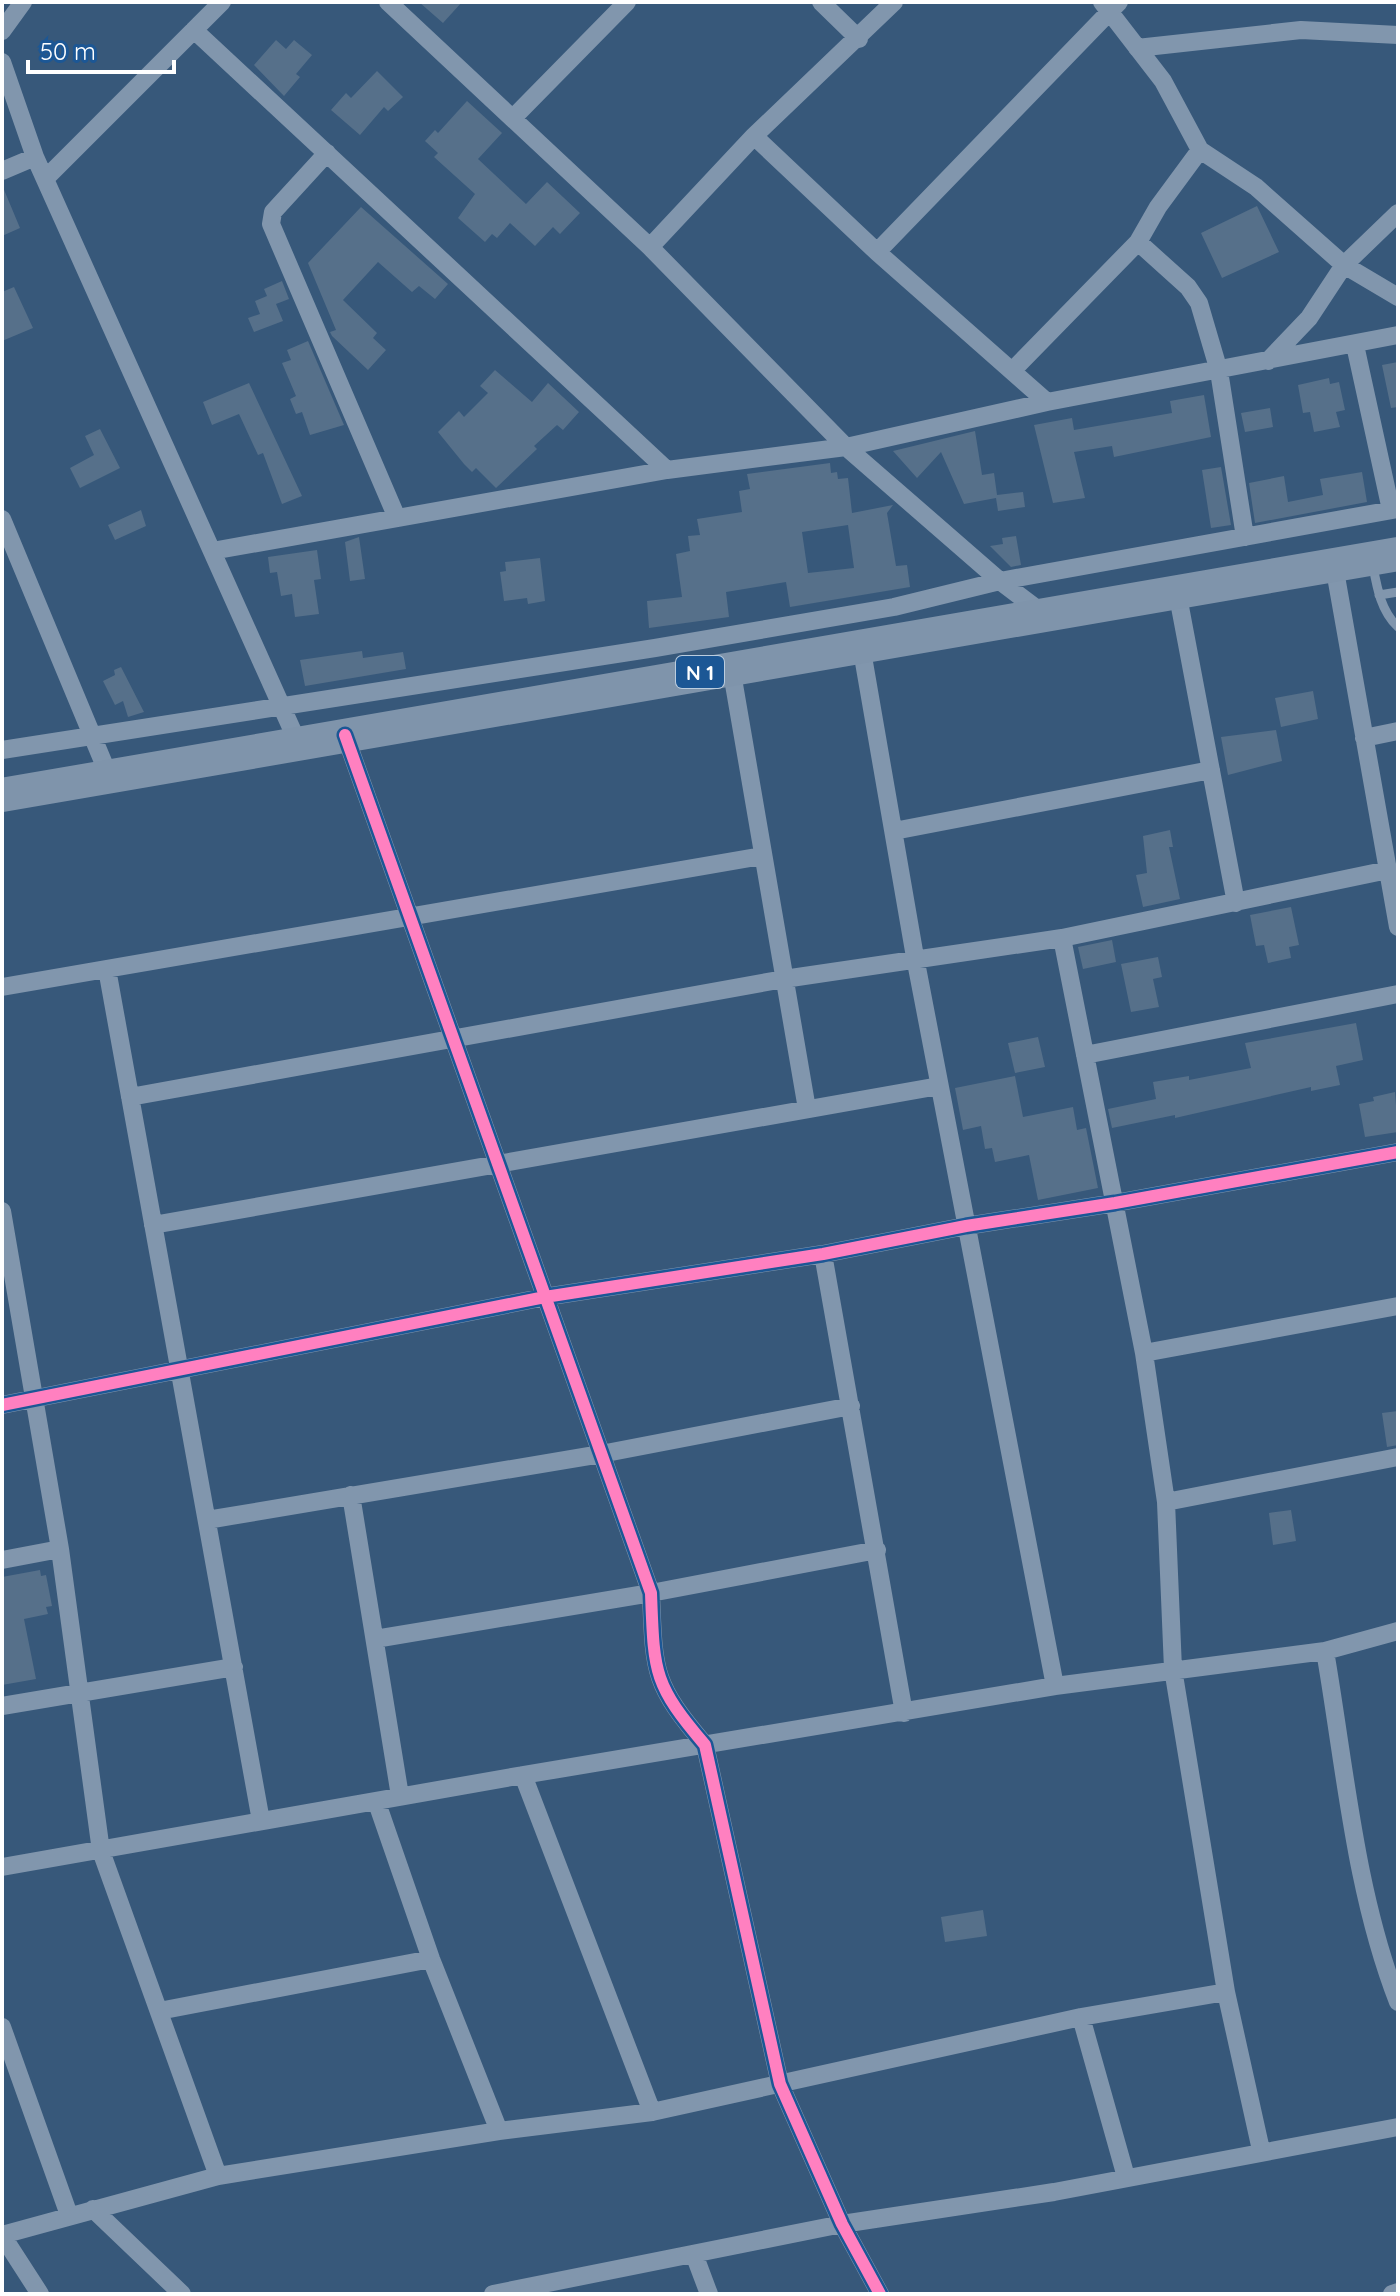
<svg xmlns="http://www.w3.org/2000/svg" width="1400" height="2296" font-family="Quicksand,sans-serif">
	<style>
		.building { fill: #56708a; fill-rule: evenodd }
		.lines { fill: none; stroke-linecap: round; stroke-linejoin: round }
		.lane { stroke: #8196ad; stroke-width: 9 }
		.street { stroke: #8196ad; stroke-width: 18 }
		.highway { stroke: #7f94ab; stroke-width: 34 }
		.cycleway-casing { stroke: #1c5795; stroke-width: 17 }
		.cycleway { stroke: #ff80c0; stroke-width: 12 }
		.labels { text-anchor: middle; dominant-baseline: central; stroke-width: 7; stroke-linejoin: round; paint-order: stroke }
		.shield { fill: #1c5795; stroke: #bbcddf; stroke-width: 2 }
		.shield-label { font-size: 20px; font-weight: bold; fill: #fff }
	</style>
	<rect width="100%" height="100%" fill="#37587a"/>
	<!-- building -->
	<path class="building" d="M419,2H462L443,23Z
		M276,40L286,49L294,40L312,55L296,74L300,77L284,96L254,65Z
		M377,71L403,97L388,111L384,107L360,135L331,110L346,93L351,98Z
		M467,101L502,133L478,159L526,204L547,182L580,213L560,234L553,227L535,246L510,223L497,238L492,234L485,242L458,218L475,194L434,157L438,153L425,141L435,130L438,133Z
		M2,185L20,228L2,236Z
		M1257,206L1279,252L1222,278L1201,233Z
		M361,207L448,284L435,299L419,286L412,292L378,262L343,300L377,333L373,338L386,350L368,370L332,336L330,332L336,330L308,263Z
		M282,281L289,299L276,304L283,321L254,332L248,318L260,314L255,301L267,296L264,289Z
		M14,287L33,328L2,341V292Z
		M308,341L344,425L310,435L302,412L296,414L290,399L296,396L282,363L291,360L287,350Z
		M1398,362V407L1391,408L1382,365Z
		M495,370L532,402L548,383L579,412L563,430L557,425L534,446L537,449L496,488L476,468L472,472L464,464L438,432L459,411L464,417L488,393L480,386Z
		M1329,378L1330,384L1339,382L1345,410L1336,412L1340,427L1314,432L1310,412L1303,413L1298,385Z
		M249,383L302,496L282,504L263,453L258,455L239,414L212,425L203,402Z
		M1204,395L1211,437L1114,457L1112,446L1074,452L1085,498L1053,503L1034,425L1072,418L1074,430L1172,413L1170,401Z
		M1270,408L1273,427L1245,432L1241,413Z
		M100,429L120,468L80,488L70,468L94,455L85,436Z
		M975,431L982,475L994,473L997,495L1023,492L1025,507L998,511L996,498L964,504L941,452L917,478L893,451Z
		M830,463L831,473L837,472L838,479L848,478L852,513L893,505L887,513L896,566L907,565L910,587L790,607L786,582L726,592L729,617L649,628L647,601L682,597L676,554L690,551L688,536L700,535L697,519L742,512L739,491L750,489L747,474ZM848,525L854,568L808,573L802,532Z
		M1221,467L1231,525L1211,528L1202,470Z
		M1362,472L1367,502L1255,523L1249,483L1284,476L1288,502L1323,495L1320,479Z
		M141,510L146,526L115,540L108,525Z
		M1016,536L1021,565L1011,567L990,546L1003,544L1002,538Z
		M359,537L365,579L350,581L345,542Z
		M317,550L321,579L314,580L319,614L295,617L292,594L281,596L277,572L270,573L268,557Z
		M540,558L545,601L528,604L527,598L504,601L500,572L506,571L505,562Z
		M362,651L363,658L403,652L406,669L305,686L300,660Z
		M121,667L144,712L128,717L123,701L115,705L103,681L115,675L114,670Z
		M1313,691L1318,719L1281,727L1275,698Z
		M1276,730L1282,761L1228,775L1221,737Z
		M1170,830L1173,847H1169L1180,899L1143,907L1136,875L1147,873L1143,836Z
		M1291,907L1299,945L1289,947L1291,958L1268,963L1264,945L1256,946L1250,915Z
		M1112,940L1116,962L1083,969L1078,947Z
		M1158,957L1162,977L1153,979L1159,1007L1131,1012L1121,964Z
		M1356,1023L1363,1060L1336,1066L1340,1085L1311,1091V1087L1175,1118V1115L1112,1128L1108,1109L1156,1099L1153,1082L1189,1076V1080L1251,1068L1245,1043Z
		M1038,1037L1045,1067L1015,1073L1008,1043Z
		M1015,1076L1023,1117L1073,1107L1077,1130L1086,1128L1098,1188L1038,1200L1029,1155L995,1162L992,1148L985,1149L981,1126L963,1130L955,1088Z
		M1395,1092L1398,1132L1365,1137L1359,1104L1374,1101L1373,1097Z
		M1398,1411V1445L1387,1447L1382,1413Z
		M1291,1510L1296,1541L1273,1545L1269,1513Z
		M40,1570L41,1576L46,1575L52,1606L46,1607L48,1614L24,1619L36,1679L2,1685V1577Z
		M983,1910L987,1936L945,1942L941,1917Z"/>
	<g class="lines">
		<!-- lane -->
		<path class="lane" d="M1373,566C1377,588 1381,611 1398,627
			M1379,595L1398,592"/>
		<!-- street -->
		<path class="street" d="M388,2L650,247L846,447L1000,581L1045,615
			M821,2L859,39
			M194,30L667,470
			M2,31L23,2
			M1137,48L1301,30L1398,35
			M2,62L35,157L298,743
			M513,118L627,2
			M754,136L877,252L1047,402L1398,335
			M1200,150L1256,187L1344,265L1398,297
			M327,153L273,212L271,224L397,518
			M2,171L35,157
			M45,179L222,2
			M1138,242L1188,287L1199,303L1219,371L1245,537
			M650,247L754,136L894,2
			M877,252L1119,2
			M1355,345L1391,510
			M1268,361L1309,318L1344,265L1398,213
			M1012,371L1138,242L1158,207L1200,150L1163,81L1102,2
			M2,519L109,776
			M212,551L667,470L846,447L1047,402
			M1334,565L1398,927
			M1177,591L1236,903
			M861,645L915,957L1055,1686
			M731,667L807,1109
			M345,735L651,1593C654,1673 653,1684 705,1745L780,2084L842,2224L880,2294
			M1364,738L1398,731
			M2,750L655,648L894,607L1000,581L1398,509
			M894,831L1211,770
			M1062,938L1144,1353L1166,1502L1173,1669L1226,1992L1261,2150
			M107,969L261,1821
			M2,987L762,856
			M1085,1055L1398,994
			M130,1097L784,979L1062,938L1388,870
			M2,1211L60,1549L101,1851L218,2176
			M153,1225L939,1086
			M823,1254L904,1713
			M1144,1353L1398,1306
			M2,1405L545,1297L823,1254L966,1226L1115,1203L1398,1152
			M351,1495L400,1796
			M1166,1502L1398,1457
			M207,1520L601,1454L851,1406
			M2,1560L60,1549
			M375,1639L651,1593L877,1550
			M1325,1651C1345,1767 1355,1892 1398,2002
			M2,1706L234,1667
			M523,1775L652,2112
			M377,1803L431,1959L499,2131
			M2,1867L523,1775L1055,1686L1325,1651L1398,1631
			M159,2011L431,1959
			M1081,2017L1126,2177
			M2,2027L69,2215
			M93,2209L182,2294
			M2,2235L218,2176L499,2131L652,2112L1081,2017L1226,1992
			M2,2235L40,2294
			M694,2254L709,2294
			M493,2294L842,2224L1054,2192L1398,2127
			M1392,2294L1398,2292"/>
		<!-- highway -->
		<path class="highway" d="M2,795L1398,554"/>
		<defs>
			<path id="cycleway" d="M345,735L651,1593C654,1673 653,1684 705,1745L780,2084L842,2224L880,2294
				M2,1405L545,1297L823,1254L966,1226L1115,1203L1398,1152"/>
		</defs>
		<!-- cycleway casing -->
		<use href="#cycleway" class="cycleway-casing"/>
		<!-- cycleway -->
		<use href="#cycleway" class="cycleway"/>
	</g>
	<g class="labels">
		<!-- shield labels -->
		<rect class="shield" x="676" y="656" width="48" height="32" rx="6"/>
		<g class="shield-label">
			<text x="700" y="672">N 1</text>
		</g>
	</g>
	<!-- border -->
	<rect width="1400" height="2296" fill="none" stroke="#ffffff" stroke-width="8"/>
	<!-- scale -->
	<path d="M28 60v12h146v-12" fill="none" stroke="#ffffff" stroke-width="4"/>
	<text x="40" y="60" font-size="24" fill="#ffffff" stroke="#1c5795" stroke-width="6" paint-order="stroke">50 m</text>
</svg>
